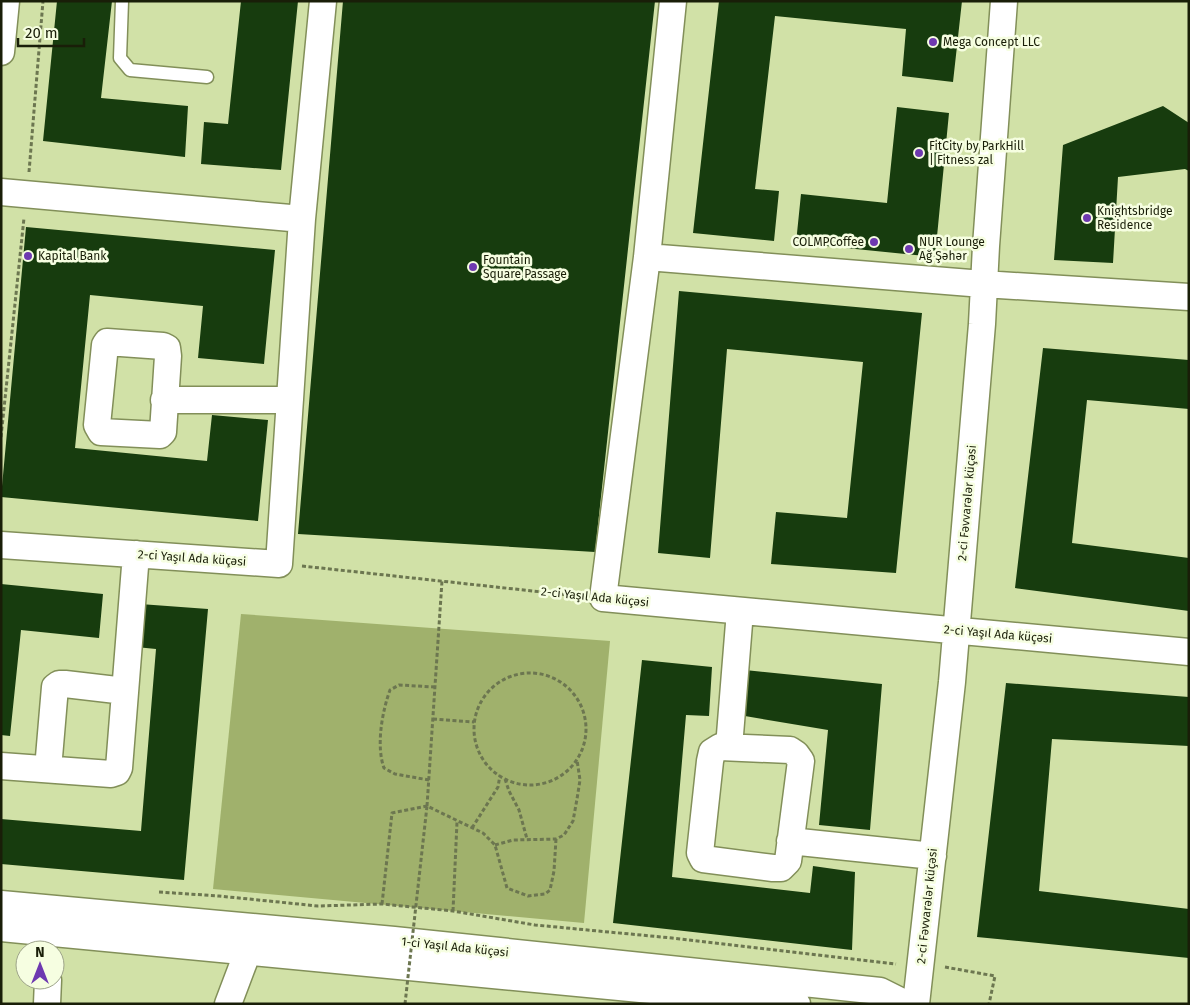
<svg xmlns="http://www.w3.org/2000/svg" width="1190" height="1005" font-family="'Fira Sans',sans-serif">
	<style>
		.green { fill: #a0b16c }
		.building { fill: #173c0e }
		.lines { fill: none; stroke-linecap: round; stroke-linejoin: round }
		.lane-casing { stroke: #828f59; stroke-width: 15 }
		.street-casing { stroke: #828f59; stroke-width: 29 }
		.path { stroke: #6c7650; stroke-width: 3; stroke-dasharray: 4 2.5; stroke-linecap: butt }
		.lane { stroke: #fff; stroke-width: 12 }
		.street { stroke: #fff; stroke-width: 26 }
		.path-bridge { stroke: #6c7650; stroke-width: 3; stroke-dasharray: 4 2.5; stroke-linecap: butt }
		.poi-dot { fill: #6e39b0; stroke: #f6fee1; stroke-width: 2 }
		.labels { text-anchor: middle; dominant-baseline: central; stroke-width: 5; stroke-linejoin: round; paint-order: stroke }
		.poi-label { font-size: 12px; fill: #191e08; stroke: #f6fee1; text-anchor: start }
		.street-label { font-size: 12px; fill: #191e08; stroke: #f6fee1 }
	</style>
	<rect width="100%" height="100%" fill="#d1e1a7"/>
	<!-- green -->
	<path class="green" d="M241,614L610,641L584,923L213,889Z"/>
	<!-- building -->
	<path class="building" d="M57,1H112L101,98L188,106L185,157L43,141Z
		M241,1H298L281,170L201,164L204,122L228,124Z
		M343,1H655L595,552L298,534Z
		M719,1H962L953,82L902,76L906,29L775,16L755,189L779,191L774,241L693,233Z
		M1163,106L1189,123V171L1185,169L1118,177L1113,263L1054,260L1063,145Z
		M897,107L949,113L935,257L796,243L801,194L887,203Z
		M26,227L275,250L264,364L198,358L203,306L90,295L75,448L207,461L212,415L268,420L258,521L1,497Z
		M679,291L922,313L896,573L771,564L776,512L847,518L863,362L727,349L710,558L658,553Z
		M1043,348L1189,360V409L1087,400L1072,543L1189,558V611L1015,588Z
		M1,584L103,594L99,638L21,630L10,736L1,735Z
		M140,604L208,609L184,880L1,864V819L141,831L156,649L136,647Z
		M642,660L712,667L709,716L686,715L672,877L810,893L813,866L855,872L852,950L613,923Z
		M745,670L882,684L870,830L819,825L828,730L739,715Z
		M1006,683L1189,697V746L1052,739L1039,891L1189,909V958L977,937Z"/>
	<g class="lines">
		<defs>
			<path id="lane" d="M122,1L120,58L130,70L207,77"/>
			<path id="street" d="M673,1L647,257L603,598L1189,652
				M1,52L6,1
				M1,192L302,219
				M647,257L983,284L1189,297
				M107,342L163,346L167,348L168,356L163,432L160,435L101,432L97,425L105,345Z
				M164,400H290
				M1,545L279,564L302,219L323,1
				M720,747L790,750L796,754L801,761L788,861L781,868H773L703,859L700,853L710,761L712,752Z
				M729,747L740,611
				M1,766L111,774L117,772L119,768L136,554
				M48,769L55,687L59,684H65L125,691
				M790,841L933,856
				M1,904L394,940L880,991L906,1004
				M1,928L797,1004
				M47,1004L48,980
				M228,1004L248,951
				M916,1004L952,682L982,324L986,246L1004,1"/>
		</defs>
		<!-- lane casing -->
		<use href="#lane" class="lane-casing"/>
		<!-- street casing -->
		<use href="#street" class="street-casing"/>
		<!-- path -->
		<path class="path" d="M29,172L43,1
			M1,437L24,218
			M302,566L579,596
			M474 729a56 56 0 1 1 112 0a56 56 0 1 1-112 0Z
			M433,719L474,722
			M505,779L509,791L519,810L527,839
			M429,780L395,774L384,768C376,746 382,712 390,690L399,685L435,687
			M427,806L442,581
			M472,828L498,787L500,775
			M495,845L513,840L556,839L564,835L573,821L577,799L580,780L577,760
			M159,892L219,896L318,906L382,904L453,911L535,925L672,938L896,964
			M382,904L392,813L427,806L483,833L495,845L507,888L528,896L545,894L550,890L554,871L556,839
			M453,911L457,822
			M945,967L995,976L989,1004"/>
		<!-- lane -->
		<use href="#lane" class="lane"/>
		<!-- street -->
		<use href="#street" class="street"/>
		<!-- path-bridge -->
		<path class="path-bridge" d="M405,1004L427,806"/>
	</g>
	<!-- markers -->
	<g class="poi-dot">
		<circle cx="933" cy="42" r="5"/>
		<circle cx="919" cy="153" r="5"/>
		<circle cx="1087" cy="218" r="5"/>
		<circle cx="874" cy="242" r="5"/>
		<circle cx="909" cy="249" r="5"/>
		<circle cx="28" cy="256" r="5"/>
		<circle cx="473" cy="267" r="5"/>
	</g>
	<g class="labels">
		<!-- poi labels -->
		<g class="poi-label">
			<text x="943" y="42">Mega Concept LLC</text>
			<text x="929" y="146">FitCity by ParkHill<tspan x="929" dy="14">| Fitness zal</tspan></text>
			<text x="1097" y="211">Knightsbridge<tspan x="1097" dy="14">Residence</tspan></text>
			<text x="864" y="242" text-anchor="end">COLMPCoffee</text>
			<text x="919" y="242">NUR Lounge<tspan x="919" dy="14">Ağ Şəhər</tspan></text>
			<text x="38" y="256">Kapital Bank</text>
			<text x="483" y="260">Fountain<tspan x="483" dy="14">Square Passage</tspan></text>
		</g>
		<!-- street labels -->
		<g class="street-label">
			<text transform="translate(967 503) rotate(-85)">2-ci Fəvvarələr küçəsi</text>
			<text transform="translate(192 558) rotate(4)">2-ci Yaşıl Ada küçəsi</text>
			<text transform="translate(595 597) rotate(6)">2-ci Yaşıl Ada küçəsi</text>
			<text transform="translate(998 634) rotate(5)">2-ci Yaşıl Ada küçəsi</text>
			<text transform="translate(927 906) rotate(-84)">2-ci Fəvvarələr küçəsi</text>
			<text transform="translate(455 947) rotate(6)">1-ci Yaşıl Ada küçəsi</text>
		</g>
	</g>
	<!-- border -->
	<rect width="1190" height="1005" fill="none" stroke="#191e08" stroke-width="5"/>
	<!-- north arrow -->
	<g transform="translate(40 965)"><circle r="24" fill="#f6fee1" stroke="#9ea48a"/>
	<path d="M0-4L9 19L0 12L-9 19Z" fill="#6e39b0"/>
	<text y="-8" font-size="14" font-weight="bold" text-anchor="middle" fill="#191e08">N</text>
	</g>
	<!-- scale -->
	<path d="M18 38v8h66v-8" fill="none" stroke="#191e08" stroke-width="2.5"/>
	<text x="25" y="38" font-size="15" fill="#191e08" stroke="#f6fee1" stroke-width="4" paint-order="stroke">20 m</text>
</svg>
